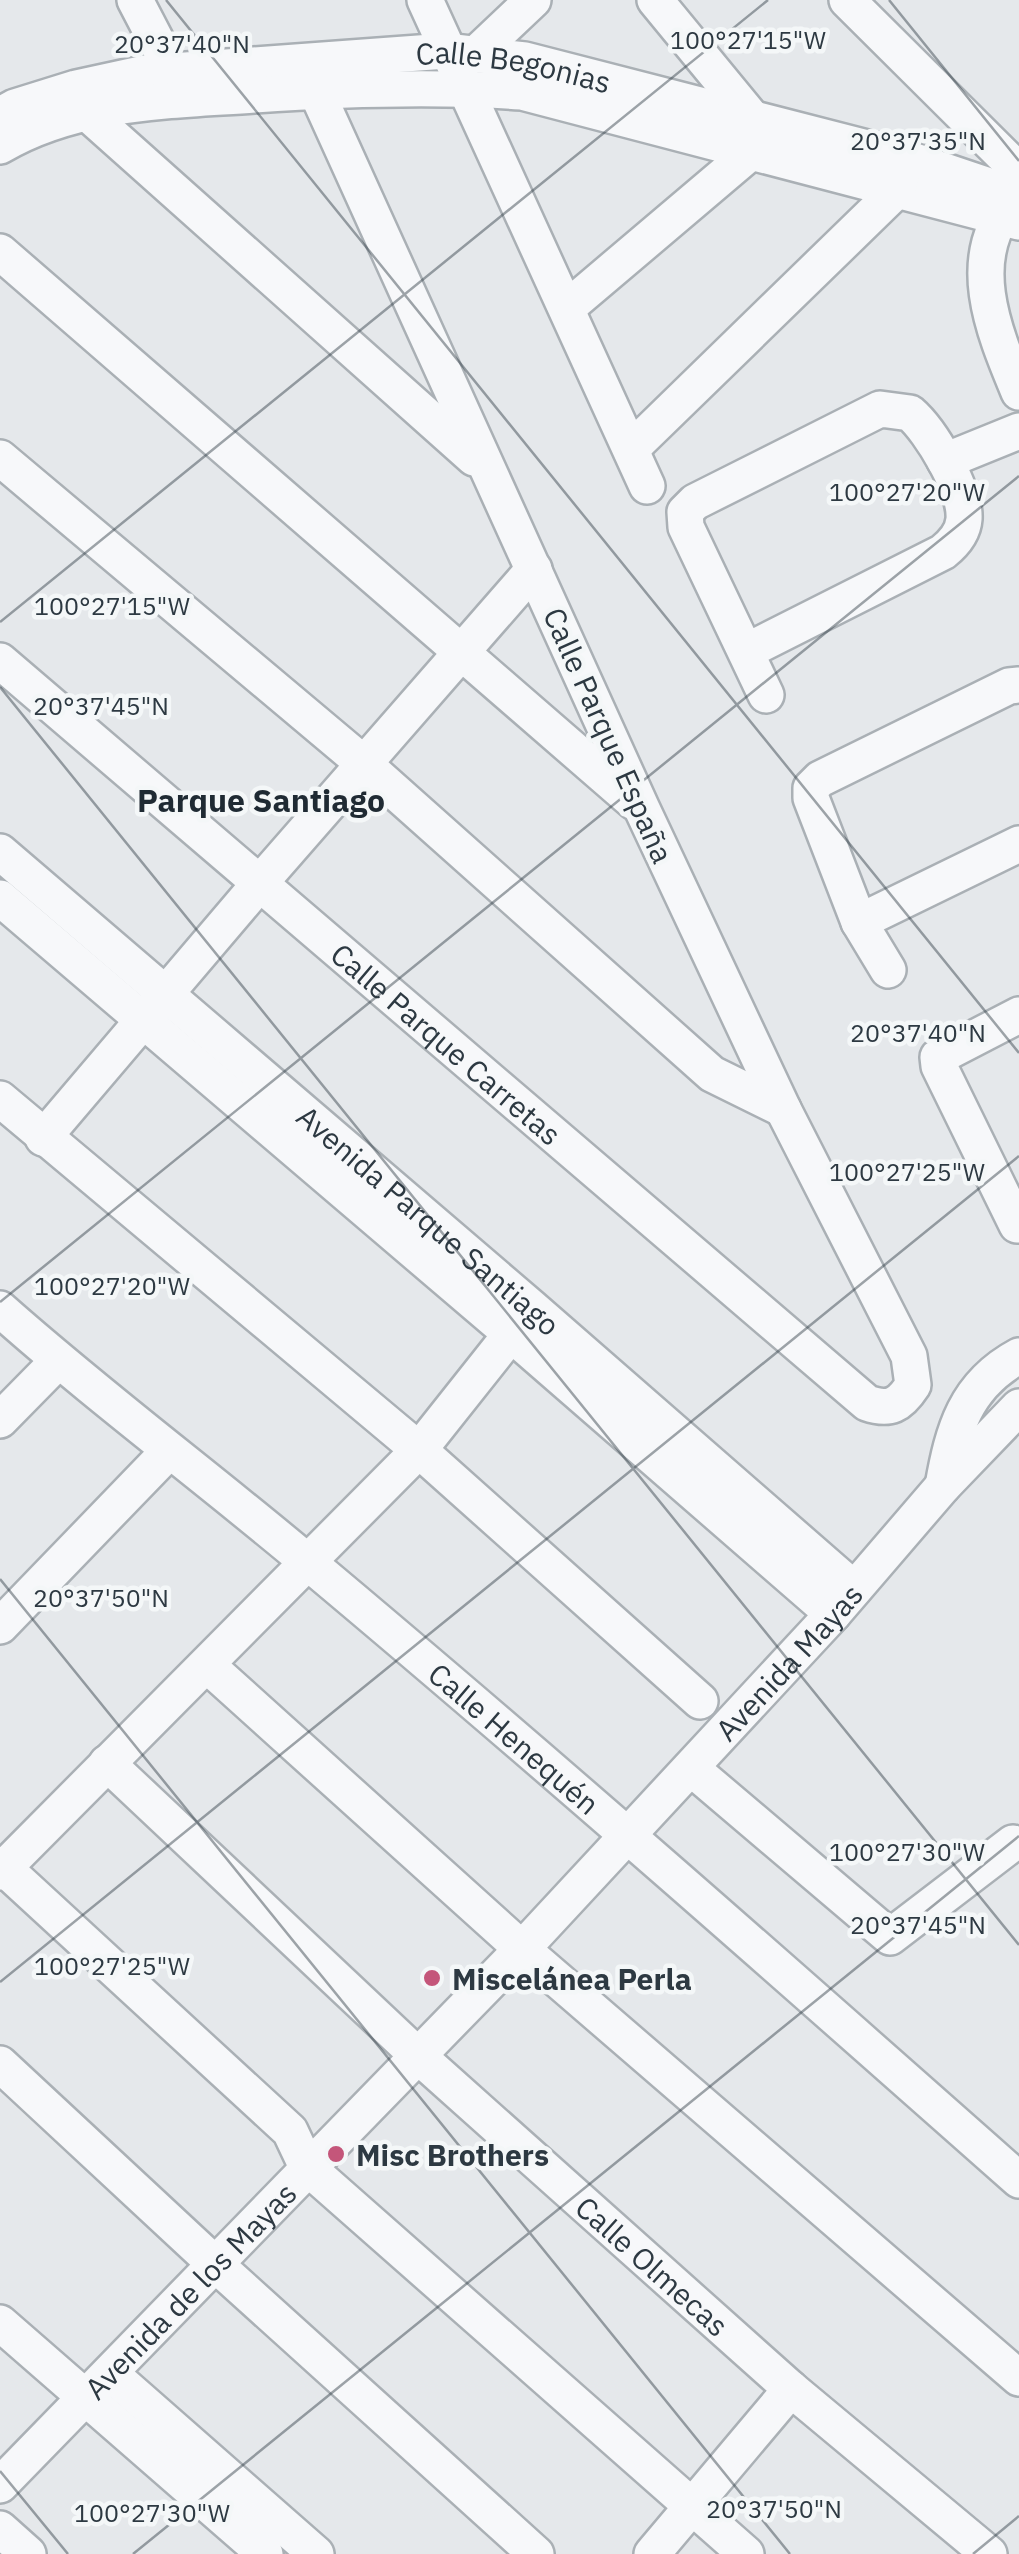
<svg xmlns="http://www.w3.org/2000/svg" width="1019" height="2554" font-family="'IBM Plex Sans',sans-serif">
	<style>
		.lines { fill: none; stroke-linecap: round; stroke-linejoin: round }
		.minor-casing { stroke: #aab0b5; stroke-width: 40 }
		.minor { stroke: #f7f8fa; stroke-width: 35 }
		.ticks { fill: none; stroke: #2d3942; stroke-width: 2.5; stroke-opacity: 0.45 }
		.poi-dot { fill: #c4567a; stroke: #f4f7f8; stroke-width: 4 }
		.labels { text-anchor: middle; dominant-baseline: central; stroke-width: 9; stroke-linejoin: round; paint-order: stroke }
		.street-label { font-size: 30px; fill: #2d3942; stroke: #f4f7f8 }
		.poi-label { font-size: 30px; font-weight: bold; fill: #2d3942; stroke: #f4f7f8; text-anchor: start }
		.neighbourhood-label { font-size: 32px; font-weight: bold; fill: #1f2a33; stroke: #f4f7f8 }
		.ticks-label { font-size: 25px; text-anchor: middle; fill: #2d3942; stroke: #f4f7f8; stroke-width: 9; stroke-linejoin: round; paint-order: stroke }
	</style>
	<rect width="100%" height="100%" fill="#e5e8eb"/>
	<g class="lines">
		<defs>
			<g id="minor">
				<path d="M135,0L172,71"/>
				<path d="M425,0L647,486"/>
				<path d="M847,0L1019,171"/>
				<path d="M476,54L533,0"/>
				<path d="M86,112L474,458"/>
				<path id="s1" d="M0,115L15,107L76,88L145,73L446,51L525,60L906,158L1019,196"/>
				<path d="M0,146C76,101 169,101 254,95C343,89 433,86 522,92L1019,222"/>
				<path d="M1013,201C962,257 994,332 1019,392"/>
				<path d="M0,252L634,802"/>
				<path d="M567,308L751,152L752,118L655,0"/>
				<path d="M631,449L898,189L902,173"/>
				<path d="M0,458L363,763L712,1074L783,1109"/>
				<path d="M945,461L1019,431"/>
				<path d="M747,651L943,552C953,544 963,533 964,519C966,490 931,431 910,413L880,409L695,502L685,512L686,527L766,695"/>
				<path id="s2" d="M0,661L867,1403C890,1411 900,1405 913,1385L909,1356L783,1109L642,809L303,62"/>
				<path id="s3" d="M0,852L532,1308L854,1589"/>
				<path d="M0,898L511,1334L833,1614"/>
				<path d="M859,922L1019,844"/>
				<path d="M888,970L859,922L811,798V788L820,779L1009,686L1019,685"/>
				<path d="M0,1099L419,1450L700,1701"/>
				<path d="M43,1138L259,884L534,569"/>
				<path d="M1017,1225L939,1066L938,1057L1019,1015"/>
				<path id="s4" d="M0,1309C100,1398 208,1478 310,1564C550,1765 784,1972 1019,2180"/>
				<path d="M0,1420L58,1361"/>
				<path d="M943,1486C953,1430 965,1385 1019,1356"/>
				<path d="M0,1626L169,1451"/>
				<path d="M207,1665L522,1949L1019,2378"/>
				<path id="s5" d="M107,1763L416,2054L791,2389L989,2554"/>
				<path d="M691,1768L890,1937L1013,1843"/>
				<path d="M4,1868L290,2131L307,2167L746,2554"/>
				<path d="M0,1872L419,1450L511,1334"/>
				<path d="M0,2064L214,2263L536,2554"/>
				<path d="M0,2323L265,2554"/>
				<path d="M111,2374L316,2554"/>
				<path id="s6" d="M0,2485L522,1949L833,1614L943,1486L1019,1407"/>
				<path d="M0,2529L28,2554"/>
				<path d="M652,2554L791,2389"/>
			</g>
		</defs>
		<!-- minor casing -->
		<use href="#minor" class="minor-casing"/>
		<!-- minor -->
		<use href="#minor" class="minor"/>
	</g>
	<!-- ticks -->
	<path class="ticks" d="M166,0L1019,1053M889,0L1019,161M0,622L768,0M0,687L1019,1945M0,1302L1019,476M0,1579L790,2554M0,1982L1019,1156M0,2471L68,2554M133,2554L1019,1836M973,2554L1019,2516"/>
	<!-- markers -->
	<g class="poi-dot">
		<circle cx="432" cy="1978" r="10"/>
		<circle cx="336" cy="2154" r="10"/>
	</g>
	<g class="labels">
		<!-- street labels -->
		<g class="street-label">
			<text stroke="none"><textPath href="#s1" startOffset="522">Calle Begonias</textPath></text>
			<text transform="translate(609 735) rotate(66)">Calle Parque España</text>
			<text stroke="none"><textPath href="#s2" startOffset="588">Calle Parque Carretas</textPath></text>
			<text stroke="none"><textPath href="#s3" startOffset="565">Avenida Parque Santiago</textPath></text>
			<text stroke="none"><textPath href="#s6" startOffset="1140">Avenida Mayas</textPath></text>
			<text stroke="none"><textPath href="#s4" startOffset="670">Calle Henequén</textPath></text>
			<text stroke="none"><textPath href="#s5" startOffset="742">Calle Olmecas</textPath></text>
			<text stroke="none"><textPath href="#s6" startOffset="272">Avenida de los Mayas</textPath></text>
		</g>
		<!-- poi labels -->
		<g class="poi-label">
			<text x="452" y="1978">Miscelánea Perla</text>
			<text x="356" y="2154">Misc Brothers</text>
		</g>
		<!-- neighbourhood labels -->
		<g class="neighbourhood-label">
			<text x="261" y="800">Parque Santiago</text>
		</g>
	</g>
	<g class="ticks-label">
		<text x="748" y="49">100°27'15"W</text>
		<text x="182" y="53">20°37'40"N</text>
		<text x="918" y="150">20°37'35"N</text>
		<text x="907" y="501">100°27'20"W</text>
		<text x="112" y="615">100°27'15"W</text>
		<text x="101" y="715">20°37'45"N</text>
		<text x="918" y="1042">20°37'40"N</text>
		<text x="907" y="1181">100°27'25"W</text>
		<text x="112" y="1295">100°27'20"W</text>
		<text x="101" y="1607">20°37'50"N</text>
		<text x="907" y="1861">100°27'30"W</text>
		<text x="918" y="1934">20°37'45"N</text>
		<text x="112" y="1975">100°27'25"W</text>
		<text x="774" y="2518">20°37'50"N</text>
		<text x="152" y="2522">100°27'30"W</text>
	</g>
</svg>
